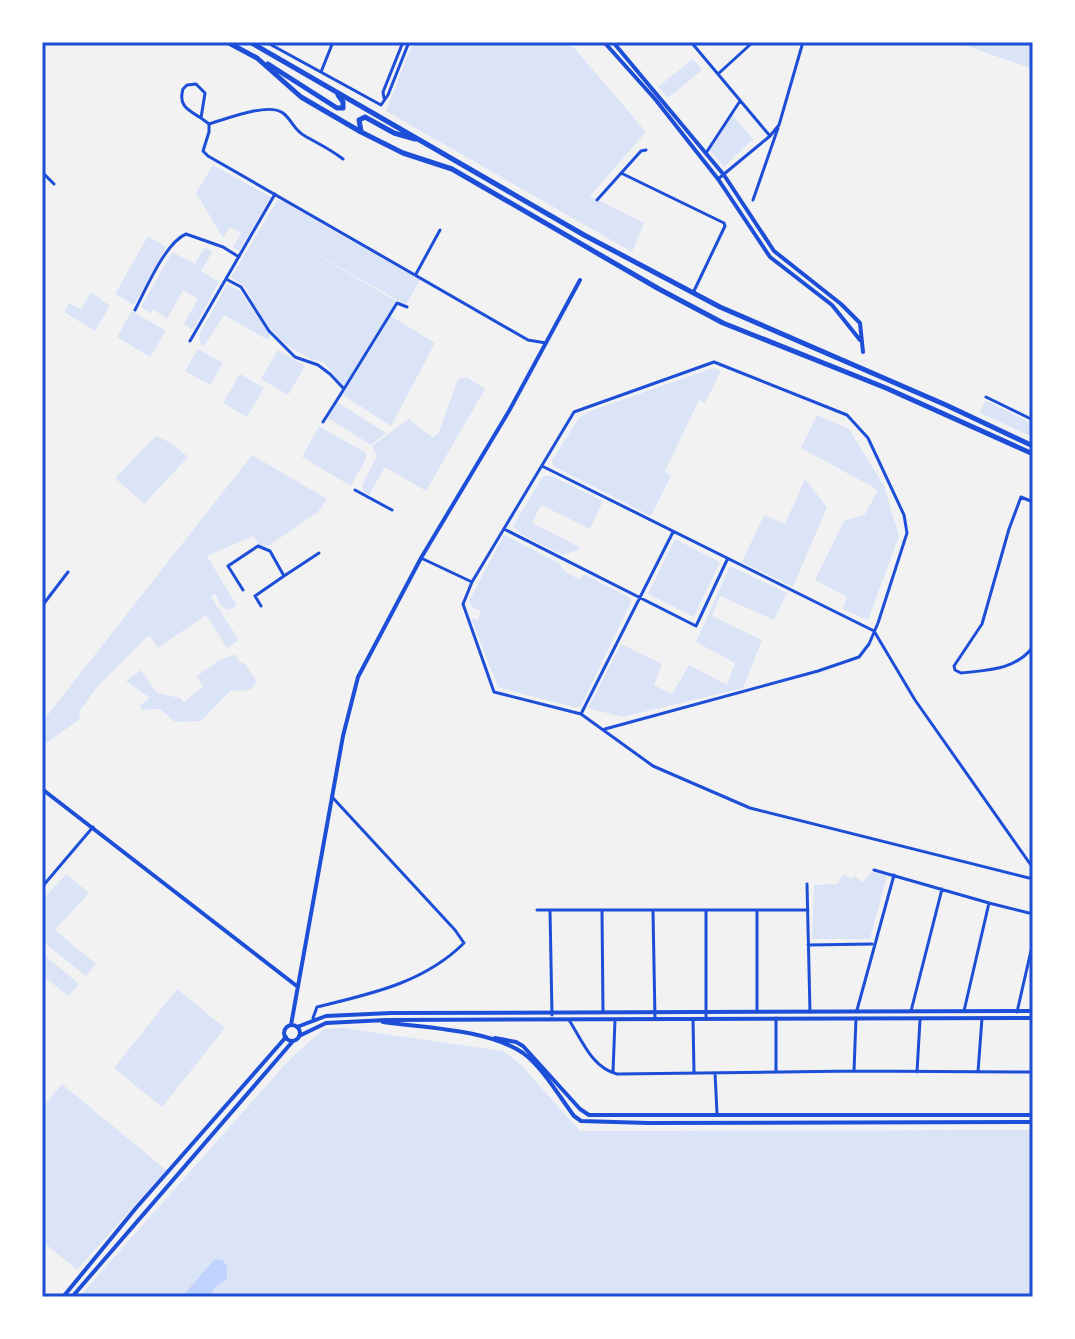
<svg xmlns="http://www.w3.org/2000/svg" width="1075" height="1339" font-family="Montserrat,sans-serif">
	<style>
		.green { fill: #dbe4f7 }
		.water { fill: #bfd3fe }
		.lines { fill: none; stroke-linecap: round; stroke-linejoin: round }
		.minor { stroke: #1d4ed8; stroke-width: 3 }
		.tertiary { stroke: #1d4ed8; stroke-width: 4 }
		.primary { stroke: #1d4ed8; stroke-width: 5 }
		.neatline { fill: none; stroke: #1d4ed8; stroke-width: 3 }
	</style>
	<rect width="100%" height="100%" fill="#f2f2f2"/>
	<!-- green -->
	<path class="green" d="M413,42H569L646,132L590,196L644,223L632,252L386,111Z
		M955,42H1033V69Z
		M693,59L702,70L668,98L658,87Z
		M732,115L753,139L724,167L709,149Z
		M213,165L271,197L239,251L233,247L241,233L230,227L223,238L196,193Z
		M278,199L420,280L406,305L287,237L396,301L343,388L325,363L311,359L290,347L276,336L258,313L246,288L231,277Z
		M148,236L166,247L134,305L115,294Z
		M204,248L213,251L201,271L219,282L193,330L184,324L198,299L183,290L167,319L153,309L151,313L141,307L172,252L195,264Z
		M227,284L240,291L270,335L268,340L224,315L204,346L201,345L199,335Z
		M91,292L110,306L95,331L64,312L69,303L81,309Z
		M132,311L166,331L150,357L117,337Z
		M391,316L435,343L391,426L343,395Z
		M198,349L223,363L210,385L185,371Z
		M278,350L305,366L288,395L261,379Z
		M713,368L721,371L705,403L699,400L665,471L671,476L651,516L553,466L552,460L579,418L590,411Z
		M240,374L264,388L247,417L223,403Z
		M467,377L485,389L426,491L385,467L369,495L363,491L362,485L377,456L372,446L409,419L432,437L438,434L458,379Z
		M985,400L1033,424V437L980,413Z
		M337,402L386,433L371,445L328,418Z
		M817,415L849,429L884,486L899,536L868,620L843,609L847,597L815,580L844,521L865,514L878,490L801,448Z
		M319,426L366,453V459L351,486L302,457Z
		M156,436L171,443L188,457L144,504L115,478Z
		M252,455L327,499L318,512L268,546L259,545L253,536L207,556L237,606L229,610L221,606L215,594L211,597L239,640L227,648L206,615L158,648L149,635L97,687L79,712L80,719L42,746V722Z
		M543,476H552L603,501L590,529L541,505L532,523L580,547L578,550L563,555L522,535L513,526Z
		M805,479L827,507L793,587L742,562L764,515L785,524Z
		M504,535L559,563L564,571L580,580L584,574L630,598L631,602L581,706L576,708L498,687L471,618L478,620L481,611L473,608L469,601Z
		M675,539L720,562L694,617L648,594Z
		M730,566L787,593L774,620L720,596L712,616L762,640L743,688L622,717L588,708L621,644L662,664L654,685L672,694L689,665L727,685L735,663L696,642Z
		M236,654L239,662L245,664L257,682L250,690L230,691L201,721L175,722L160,709L142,710L140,705L150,698L126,681L141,670L157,693L180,698L184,702L203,687L197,676L218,661Z
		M872,872L887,876L870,939H812L814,885L837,884L844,874L851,879L855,876L862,882Z
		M66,874L89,893L55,930L96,964L86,976L42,941V900Z
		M42,953L79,984L68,996L42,975Z
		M177,989L225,1028L162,1107L114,1068Z
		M343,1028L503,1051L520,1064L580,1131L1033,1130V1297H79L290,1059L324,1029Z
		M62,1084L166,1170L77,1270L42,1241V1108Z"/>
	<!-- water -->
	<path class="water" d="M214,1260H222L227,1266V1279L216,1286L209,1297H182Z"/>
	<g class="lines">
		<!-- minor -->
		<path class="minor" d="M266,42L381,105L388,95L409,42
			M691,42L770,136
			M321,72L333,42
			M718,74L753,42
			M384,98L383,92L403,42
			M201,118C188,110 178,106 183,89L187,85L196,84L205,93L201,118L209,124V132L203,151L208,156L528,340L546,343
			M209,124C226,119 268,102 283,113C292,120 294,130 305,136C319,144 330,149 343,159
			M706,153L740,101
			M42,172L54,184
			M621,173L724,223L725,226L693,293
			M718,179L770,136L779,125L803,42
			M597,200L641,151L646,150
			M753,200L778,128
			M416,274L440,230
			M226,279L241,287L269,331L295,357L318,365L330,374L344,389L323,422
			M135,310C146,289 165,243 186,234L223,247L239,257
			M190,341L275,194
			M344,389L397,303L407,307
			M986,397L1033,420
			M542,466L874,631L915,700L1033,868
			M355,490L392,510
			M1033,502L1021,497L1009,529L982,624L954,666L955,670L961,673C989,670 1015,670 1033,647
			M504,529L696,626L727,560
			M421,558L472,582
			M284,576L319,553
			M243,590L228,566L258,546L270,551L284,576L255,596L261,606
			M42,606L68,572
			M581,714L673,532
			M605,729L818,671L859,657L869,644L878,623L907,533L904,515L868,438L847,415L714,362L574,412L472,582L463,604L494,692L581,714L653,766L750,808L1033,879
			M874,870L989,903L964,1011
			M807,884L810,1012
			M42,887L93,827
			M989,903L1033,914
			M537,910H808
			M550,910L552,1015
			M706,910V1019
			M602,911L603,1011
			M653,911L655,1019
			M808,945L872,944
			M857,1010L894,875
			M757,1011V910
			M911,1011L942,889
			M1017,1012L1033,942
			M313,1018L317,1007C370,994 424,983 464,943L455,930L333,798
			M776,1018V1071
			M856,1018L854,1071L1033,1072
			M693,1019L694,1073
			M569,1020C582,1040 592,1068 617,1074L854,1071
			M613,1072L615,1020
			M917,1072L920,1020
			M978,1072L982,1018
			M715,1073L717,1113"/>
		<!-- tertiary -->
		<path class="tertiary" d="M604,42L655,99L718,179L770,257L832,305L860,340
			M613,42L724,175L774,251L841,304L860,323L863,352
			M42,789L298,987
			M383,1022C425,1028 488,1029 523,1053C543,1068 559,1096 574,1116L581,1121L648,1123L1033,1122
			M291,1025L343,736L358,677L421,558L509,411L580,280
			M284 1033a8 8 0 1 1 16 0a8 8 0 1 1-16 0Z
			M297,1027L326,1016L391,1013L1033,1011
			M299,1036L326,1023L386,1020L1033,1018
			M495,1038L516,1042L523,1046L580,1109L589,1115H1033
			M63,1297L136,1208L286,1037
			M72,1297L293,1041"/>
		<!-- primary -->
		<path class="primary" d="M227,42L257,58L301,97L361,132L403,153L452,169L659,289L723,323L886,388L1033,454
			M250,42L584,235L720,307L946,405L1033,446
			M268,64L337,108H343V102L338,95
			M361,131L359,120L365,117L394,133L415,139"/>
	</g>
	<!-- border -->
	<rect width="1075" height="1339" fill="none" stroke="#ffffff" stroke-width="88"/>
	<rect x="44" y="44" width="987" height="1251" class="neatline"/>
</svg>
